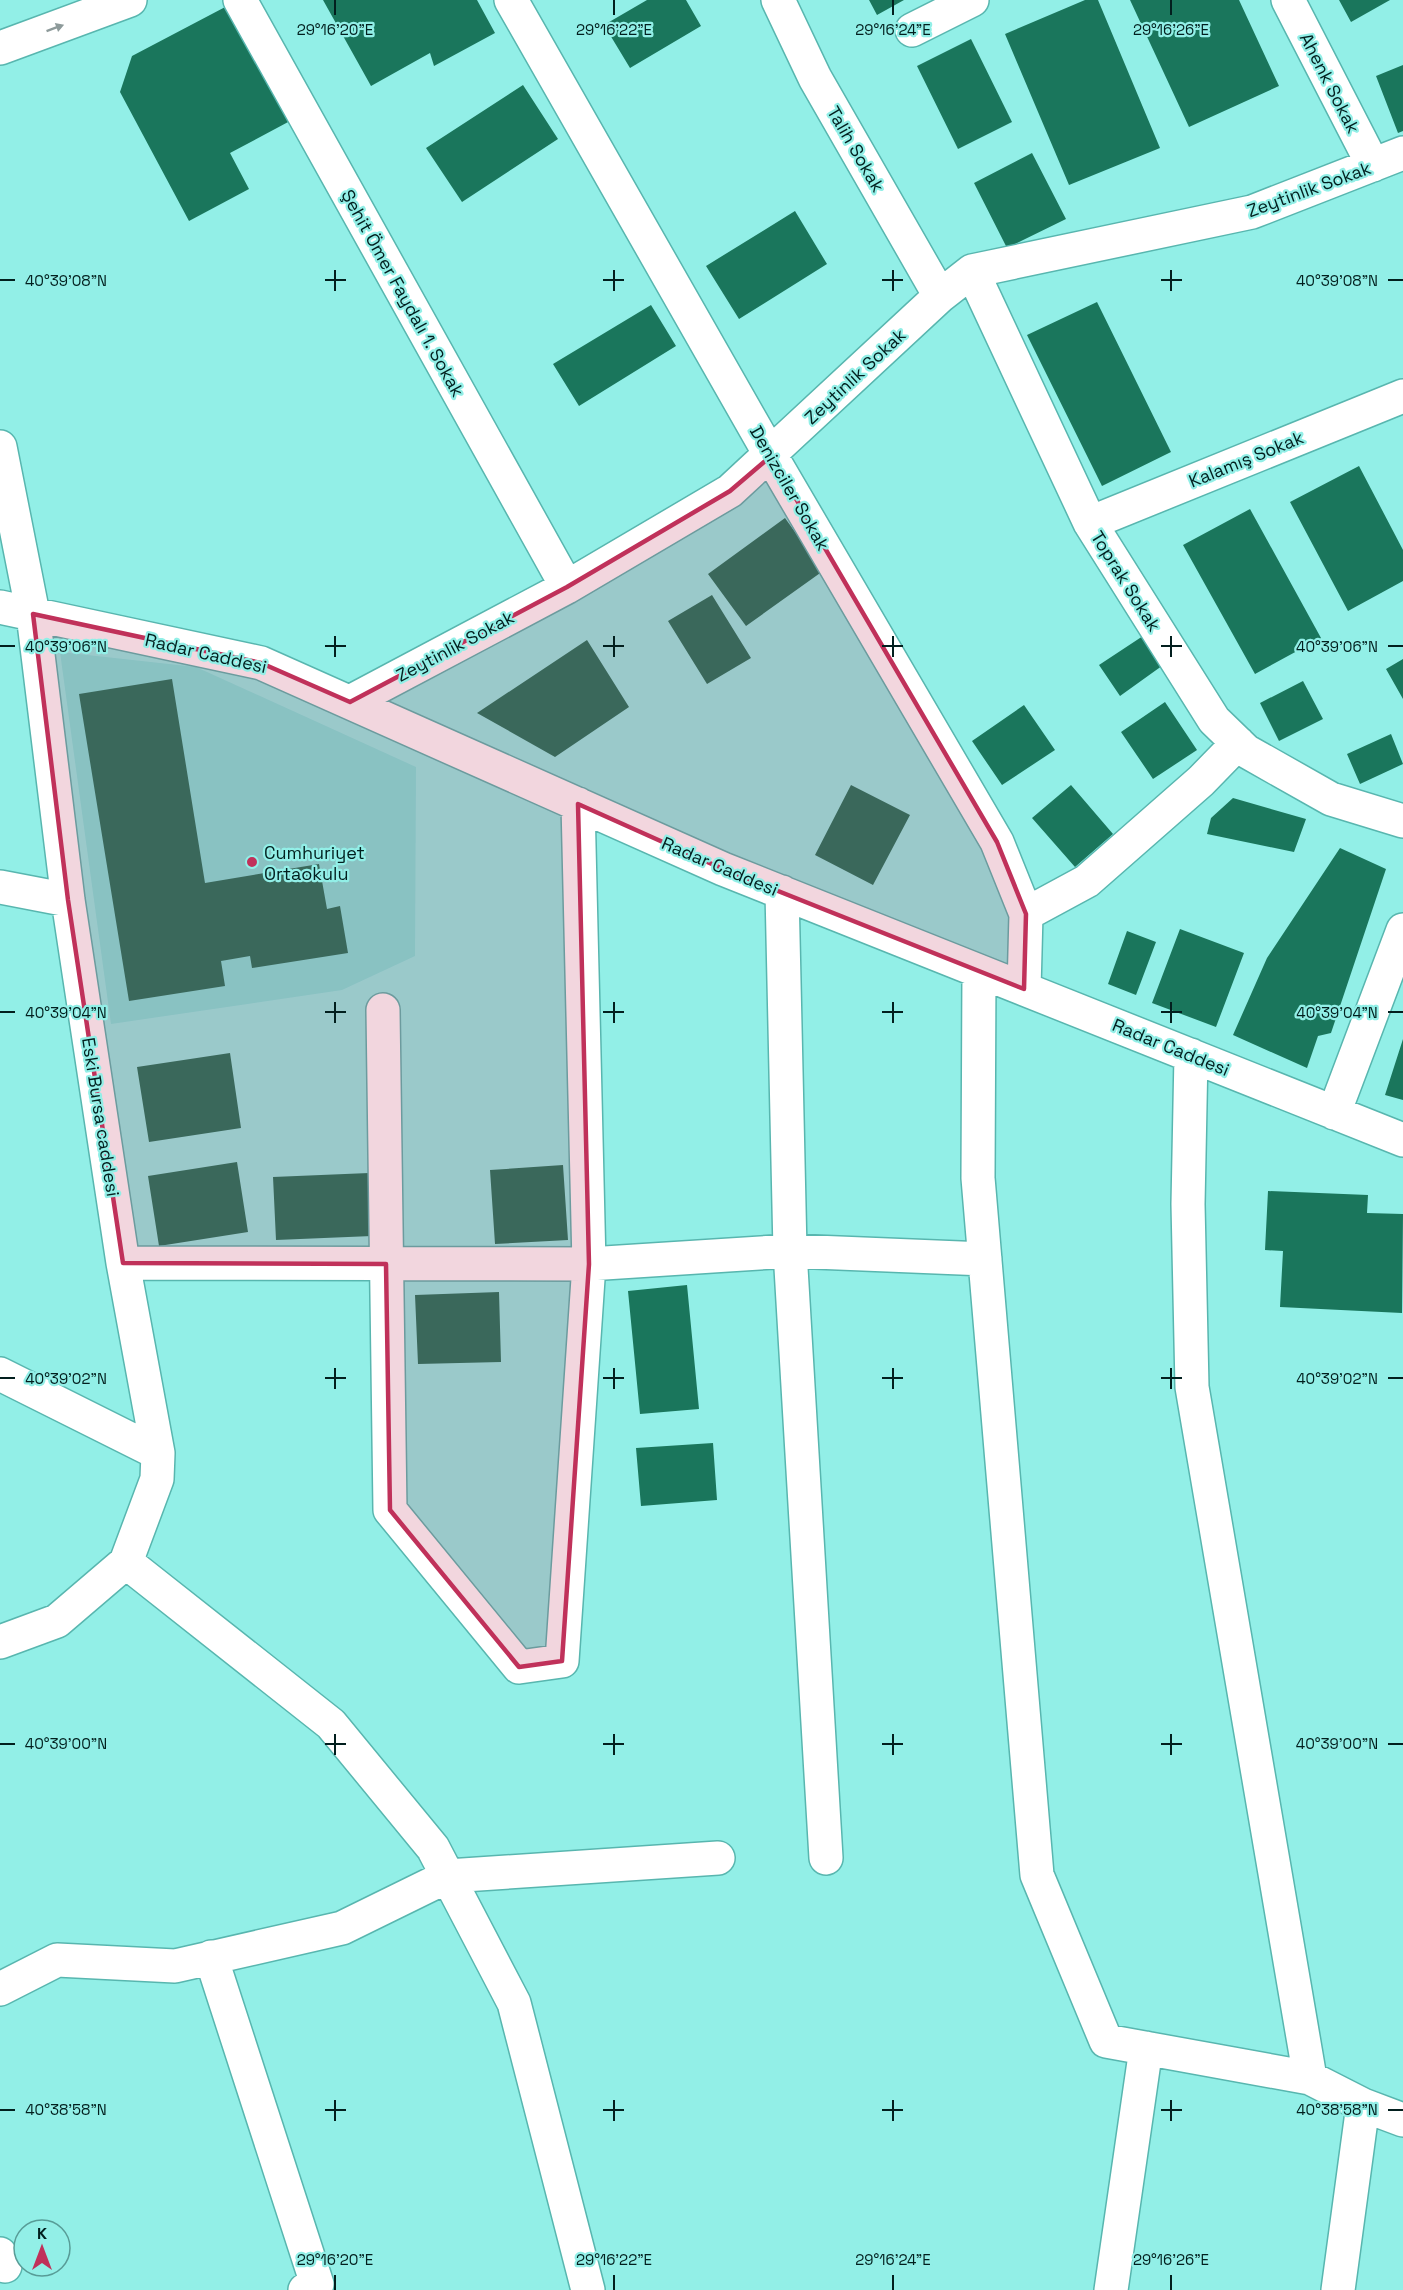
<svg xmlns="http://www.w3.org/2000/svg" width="1403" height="2290" font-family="'Space Grotesk',sans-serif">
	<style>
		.built { fill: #7ce6dd }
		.building { fill: #1a765c }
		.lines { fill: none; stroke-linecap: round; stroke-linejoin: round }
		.minor-casing { stroke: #58b6af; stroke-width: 36 }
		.major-casing { stroke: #58b6af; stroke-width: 36 }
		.minor { stroke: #fff; stroke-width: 33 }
		.major { stroke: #fff; stroke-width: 33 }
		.oneway { fill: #8d9a9a }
		.marked { fill: #c0315a; fill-opacity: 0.2; stroke: #c0315a; stroke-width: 4.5; stroke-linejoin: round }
		.ticks { fill: none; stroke: #021f1e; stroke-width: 2 }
		.poi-dot { fill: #c0315a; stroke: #92efe7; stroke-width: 2 }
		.labels { text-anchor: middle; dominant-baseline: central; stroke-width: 4.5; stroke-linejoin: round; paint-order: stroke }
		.street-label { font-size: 18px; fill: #021f1e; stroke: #92efe7 }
		.poi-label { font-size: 18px; fill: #021f1e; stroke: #92efe7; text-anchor: start }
		.ticks-label { font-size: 15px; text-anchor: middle; fill: #021f1e; stroke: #92efe7; stroke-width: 4.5; stroke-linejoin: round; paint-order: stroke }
	</style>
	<rect width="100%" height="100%" fill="#92efe7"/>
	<!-- built -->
	<path class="built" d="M60,652L196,667L416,767L415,956L342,990L111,1024Z"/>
	<!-- building -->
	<path class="building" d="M323,0H477L495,33L434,66L430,53L371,86Z
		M647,0H686L701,26L630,68L604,25Z
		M869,0H904L877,15Z
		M1085,0H1098L1160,148L1069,185L1005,34Z
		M1130,0H1239L1279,86L1189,127Z
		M1339,0H1390L1351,22Z
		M229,5L290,121L230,153L249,189L189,221L120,92L132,56Z
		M971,39L1012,122L958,149L917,66Z
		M1403,65V131L1398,133L1376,76Z
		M523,85L558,139L462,202L426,148Z
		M1032,153L1066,219L1007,248L974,183Z
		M795,211L827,264L739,319L706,266Z
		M1097,302L1171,452L1102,486L1027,335Z
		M651,305L676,346L579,406L553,364Z
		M1359,466L1403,550V581L1348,611L1290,502Z
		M1250,509L1321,638L1255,674L1183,545Z
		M785,518L823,571L746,626L708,574Z
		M712,595L751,658L707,684L668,621Z
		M1146,634L1166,663L1120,696L1099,665Z
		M587,640L629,707L555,757L477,713Z
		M1403,659V699L1386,669Z
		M172,679L205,883L319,864L327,909L340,906L348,953L252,968L250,956L221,961L225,986L129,1001L79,694Z
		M1303,681L1323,719L1279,741L1260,703Z
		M1165,702L1197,750L1153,779L1121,732Z
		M1024,705L1055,750L1002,785L972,741Z
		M1391,734L1403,764L1360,784L1347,754Z
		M851,785L910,815L873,885L815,855Z
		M1071,785L1113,834L1075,867L1032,818Z
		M1233,798L1306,819L1294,852L1207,834L1211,818Z
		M1340,848L1386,869L1331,1033L1318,1036L1307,1068L1233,1035L1267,958Z
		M1180,929L1244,953L1216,1027L1152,1003Z
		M1127,931L1156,942L1136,995L1108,984Z
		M1403,1039V1100L1385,1095Z
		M230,1053L241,1128L149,1142L137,1067Z
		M237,1162L248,1232L159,1246L148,1176Z
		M563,1165L568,1240L495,1244L490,1170Z
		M369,1173L372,1236L276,1240L273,1177Z
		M1268,1191L1368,1195L1367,1213L1403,1214L1402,1313L1280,1307L1283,1251L1265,1250Z
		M687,1285L699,1409L640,1414L628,1291Z
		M499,1292L501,1362L418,1364L415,1295Z
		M713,1443L717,1500L641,1506L636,1448Z"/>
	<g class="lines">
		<defs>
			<path id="minor" d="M240,0L567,587
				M511,0L771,456L997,842L1026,914L1024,989
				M778,0L815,78L940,296
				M1288,0L1373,165
				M912,30L972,0
				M972,271L1090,523L1214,720L1246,751L1331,799L1403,821
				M0,447L33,614L68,900L123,1263L158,1453L157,1479L126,1562L57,1621L0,1642
				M1090,523L1403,396
				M0,607L261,663L723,869L1403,1140
				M350,702L567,587L730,491L940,296L972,271L1252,212L1403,153
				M0,887L68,900
				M782,892L790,1251L826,1858
				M1026,914L1087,881L1201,781L1238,743
				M979,971L978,1178L1037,1875L1106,2041L1310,2078L1363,2105L1403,2120
				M383,1010L390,1510L519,1667L562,1661L589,1264L578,804
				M1191,1055L1188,1204L1192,1387L1310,2078
				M1334,1113L1403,930
				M123,1263L589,1264L790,1251L985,1259
				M0,1374L158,1453
				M126,1562L331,1724L433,1848L514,2003L588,2290
				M211,1957L317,2284L305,2290
				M0,1989L57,1960L175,1966L342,1928L448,1876L718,1858
				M0,2254L5,2266
				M1111,2290L1146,2048
				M1338,2290L1363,2105"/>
			<path id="major" d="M0,48L130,0"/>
		</defs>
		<!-- minor casing -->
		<use href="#minor" class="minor-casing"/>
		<!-- major casing -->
		<use href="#major" class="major-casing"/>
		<!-- minor -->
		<use href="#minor" class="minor"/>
		<!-- major -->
		<use href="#major" class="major"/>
	</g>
	<!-- one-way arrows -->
	<defs><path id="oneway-solid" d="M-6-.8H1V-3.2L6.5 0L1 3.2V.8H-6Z" transform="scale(1.5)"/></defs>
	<use class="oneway" href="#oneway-solid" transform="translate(55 28) rotate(-20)"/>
	<!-- marked area -->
	<path class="marked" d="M771,456L997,842L1026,914L1024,989L723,869L578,804L589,1264L562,1661L519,1667L390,1510L386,1264L123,1263L68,900L33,614L261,663L350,702L567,587L730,491Z"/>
	<!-- ticks -->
	<path class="ticks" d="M335,0V15M614,0V15M893,0V15M1171,0V15M335,270V291M614,270V291M893,270V291M1171,270V291M0,280H15M325,280H346M603,280H624M882,280H903M1161,280H1182M1388,280H1403M335,636V657M614,636V657M893,636V657M1171,636V657M0,646H15M325,646H346M603,646H624M882,646H903M1161,646H1182M1388,646H1403M335,1002V1023M614,1002V1023M893,1002V1023M1171,1002V1023M0,1012H15M325,1012H346M603,1012H624M882,1012H903M1161,1012H1182M1388,1012H1403M335,1368V1389M614,1368V1389M893,1368V1389M1171,1368V1389M0,1378H15M325,1378H346M603,1378H624M882,1378H903M1161,1378H1182M1388,1378H1403M335,1734V1755M614,1734V1755M893,1734V1755M1171,1734V1755M0,1744H15M325,1744H346M603,1744H624M882,1744H903M1161,1744H1182M1388,1744H1403M335,2100V2121M614,2100V2121M893,2100V2121M1171,2100V2121M0,2110H15M325,2110H346M603,2110H624M882,2110H903M1161,2110H1182M1388,2110H1403M335,2275V2290M614,2275V2290M893,2275V2290M1171,2275V2290"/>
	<!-- markers -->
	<circle class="poi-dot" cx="252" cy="862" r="6"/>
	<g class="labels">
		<!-- street labels -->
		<g class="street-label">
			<text transform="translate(1330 83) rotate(63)">Ahenk Sokak</text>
			<text transform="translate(856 149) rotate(60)">Talih Sokak</text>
			<text transform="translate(1309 189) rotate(-20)">Zeytinlik Sokak</text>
			<text transform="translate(403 293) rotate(61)">Şehit Ömer Faydalı 1. Sokak</text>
			<text transform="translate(855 376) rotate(-43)">Zeytinlik Sokak</text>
			<text transform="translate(1246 459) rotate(-22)">Kalamış Sokak</text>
			<text transform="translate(790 488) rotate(60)">Denizciler Sokak</text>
			<text transform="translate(1126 581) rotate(58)">Toprak Sokak</text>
			<text transform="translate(455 646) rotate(-28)">Zeytinlik Sokak</text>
			<text transform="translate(206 653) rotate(13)">Radar Caddesi</text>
			<text transform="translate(720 866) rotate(23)">Radar Caddesi</text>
			<text transform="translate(1171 1047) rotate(22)">Radar Caddesi</text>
			<text transform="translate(101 1117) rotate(81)">Eski Bursa caddesi</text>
		</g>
		<!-- poi labels -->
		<g class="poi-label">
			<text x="264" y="852">Cumhuriyet<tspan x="264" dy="21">Ortaokulu</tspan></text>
		</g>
	</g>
	<g class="ticks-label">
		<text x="335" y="35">29°16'20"E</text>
		<text x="614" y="35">29°16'22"E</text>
		<text x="893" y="35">29°16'24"E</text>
		<text x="1171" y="35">29°16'26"E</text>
		<text x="66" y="286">40°39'08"N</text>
		<text x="1337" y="286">40°39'08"N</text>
		<text x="66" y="652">40°39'06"N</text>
		<text x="1337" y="652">40°39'06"N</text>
		<text x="66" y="1018">40°39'04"N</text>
		<text x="1337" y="1018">40°39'04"N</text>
		<text x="66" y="1384">40°39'02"N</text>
		<text x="1337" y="1384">40°39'02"N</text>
		<text x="66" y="1749">40°39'00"N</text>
		<text x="1337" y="1749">40°39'00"N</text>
		<text x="66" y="2115">40°38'58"N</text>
		<text x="1337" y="2115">40°38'58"N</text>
		<text x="335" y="2265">29°16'20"E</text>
		<text x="614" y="2265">29°16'22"E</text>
		<text x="893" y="2265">29°16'24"E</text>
		<text x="1171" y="2265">29°16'26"E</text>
	</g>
	<!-- north arrow -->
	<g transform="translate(42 2248)"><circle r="28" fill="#92efe7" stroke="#589c97" stroke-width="1.5"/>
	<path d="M0-4.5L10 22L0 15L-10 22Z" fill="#c0315a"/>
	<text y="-9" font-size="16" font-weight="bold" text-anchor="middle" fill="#021f1e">K</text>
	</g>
</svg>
